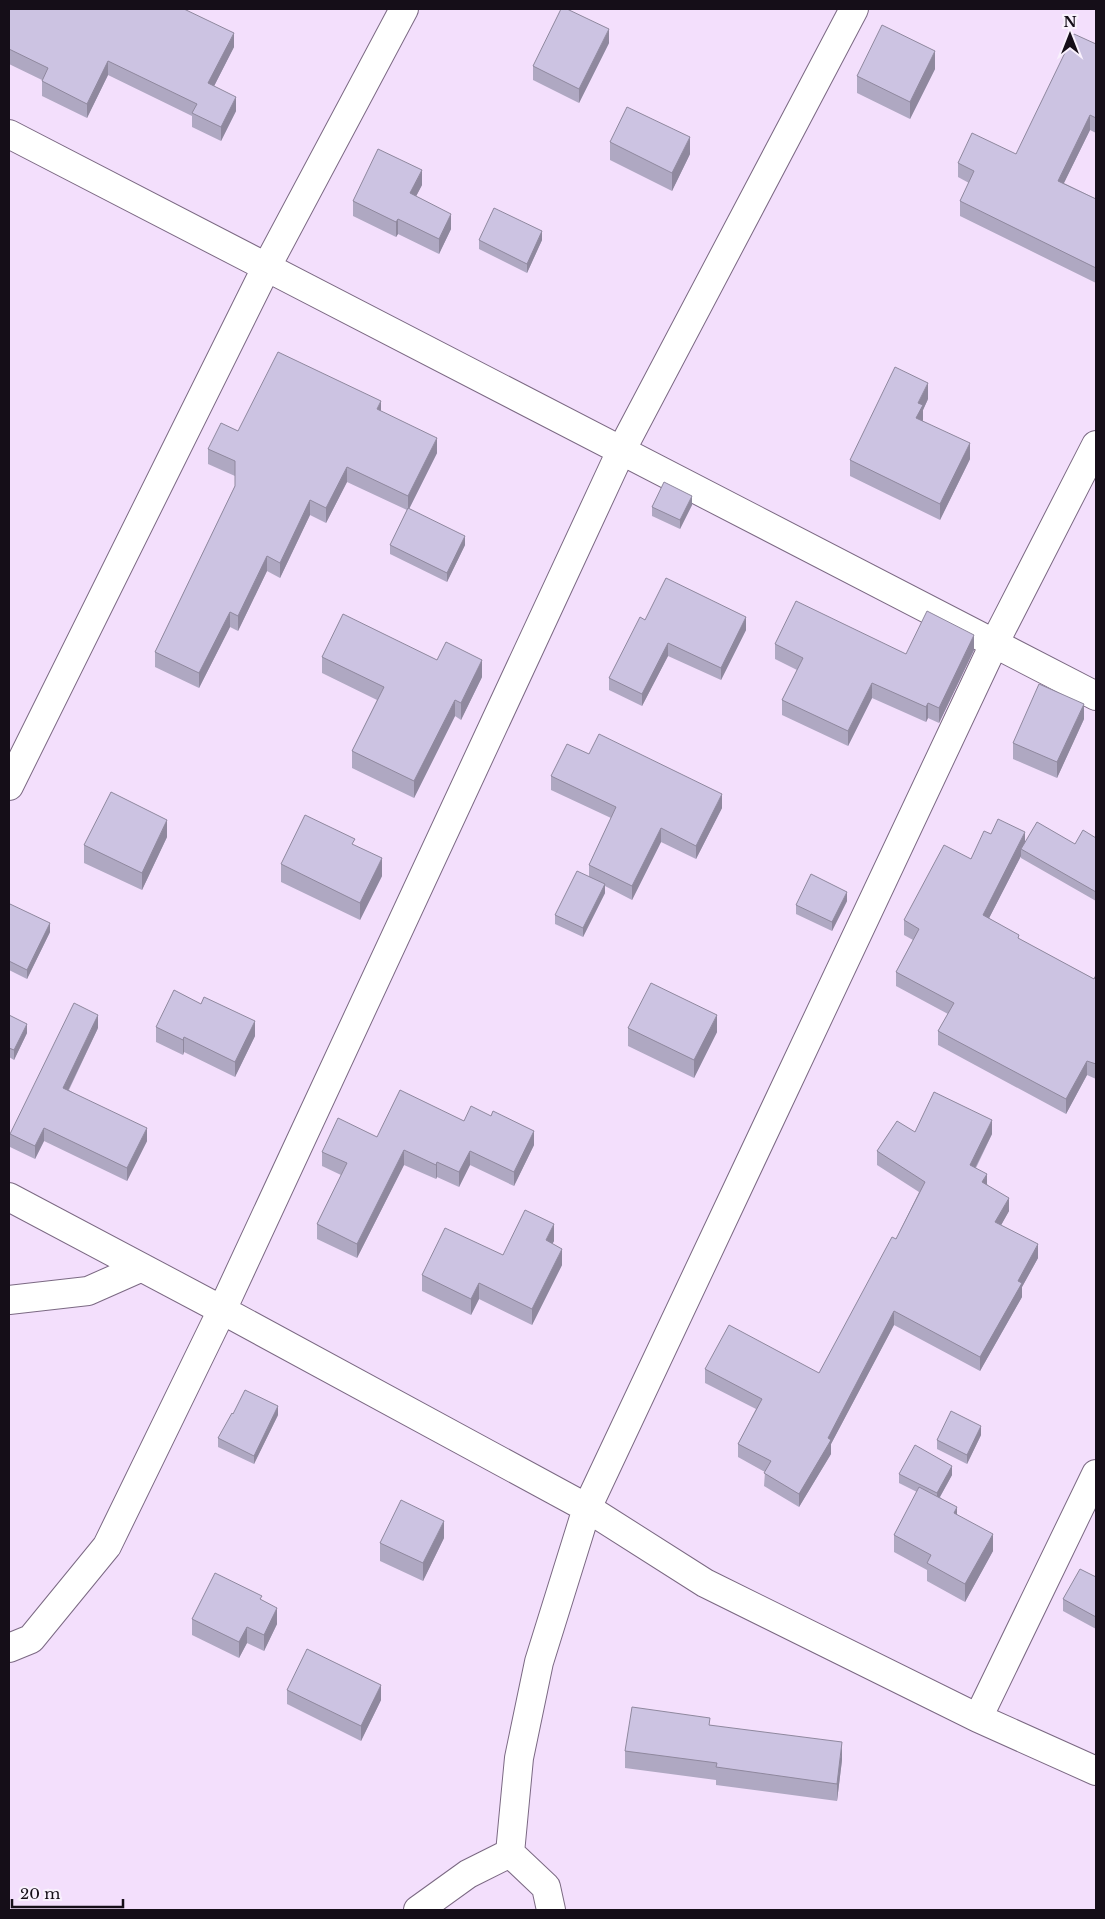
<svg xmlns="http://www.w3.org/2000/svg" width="1105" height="1919" font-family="'Libre Baskerville',serif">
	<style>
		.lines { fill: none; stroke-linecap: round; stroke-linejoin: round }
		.minor-casing { stroke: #7b6983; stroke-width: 30 }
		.minor { stroke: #fff; stroke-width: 28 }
		.wall { fill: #afa8c2 }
		.shaded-wall { fill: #8f889e }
		.building { fill: #ccc3e2; stroke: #8f889e }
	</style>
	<rect width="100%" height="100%" fill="#f3dffc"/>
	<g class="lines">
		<defs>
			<path id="minor" d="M9,134L1096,696
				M9,786L266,268L404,9
				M9,1197L222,1310L587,1508L705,1583L978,1718L1096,1771
				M9,1300L88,1291L140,1268
				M9,1648L31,1639L107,1546L222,1310L621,451L854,9
				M978,1718L1096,1474
				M418,1910L468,1874L510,1853
				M551,1910L546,1887L510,1853L519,1758L539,1662L587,1508L994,644L1096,445"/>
		</defs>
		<!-- minor casing -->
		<use href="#minor" class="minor-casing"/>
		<!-- minor -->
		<use href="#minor" class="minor"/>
	</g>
	<!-- wall -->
	<path class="wall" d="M9,9L234,47L214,86L236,111L221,141L192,127V116L108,75L87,118L42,96V80L9,64Z
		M609,43L579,103L533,80V66Z
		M1096,44V133L1090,130L1064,183L1096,199V283L960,216V201L969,183L958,177V163L1016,154Z
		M935,69L910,119L857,93V76Z
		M610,142L690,154L672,191L610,160Z
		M422,185L416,196L451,229L439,254L398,234L396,237L353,216V201Z
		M479,240H542L527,273L479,249Z
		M928,399L923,410V421L970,459L940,520L850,476V460Z
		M381,411L437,453L409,509L465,545L447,582L390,554V545L407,510L347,482L326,523L310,515L280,578L267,571L238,631L230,627L199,688L155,667V652L235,486V476L208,464V449L238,431Z
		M692,505L680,529L652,516V507Z
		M645,620L746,630L721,680L668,656L642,706L609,690V678Z
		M775,644L906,654L974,650L939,723L928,718L926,722L872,698L848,746L782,715V700L797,670L775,659Z
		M322,657L437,660L482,677L461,720L455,716L414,798L352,768V751L377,700L322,673Z
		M1084,719L1057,778L1013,759V743Z
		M589,754L722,808L696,859L661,842L632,900L605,886V893L583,937L555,924V915L589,876V865L611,818L551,790V776Z
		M991,834L1025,841L1075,844L1096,838V901L1021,858V856L989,918L1019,939L1094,979L1096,975V1079L1087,1075L1066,1114L938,1045V1031L948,1014L896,986V972L913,940L904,935V920L971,859Z
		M167,837L142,890L84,863V845Z
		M281,864L382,876L360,920L281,882Z
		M847,901L832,931L796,914V905Z
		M9,906L50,932L27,979L9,970Z
		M9,1015L27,1033L14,1060L9,1057Z
		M156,1027L255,1036L235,1077L184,1052L183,1055L156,1042Z
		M98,1028L69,1090L147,1141L127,1181L44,1141L35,1159L10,1147V1134Z
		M628,1028L717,1032L694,1078L628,1046Z
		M464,1121L534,1145L514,1186L470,1165L459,1187L437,1177L436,1179L404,1165L357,1258L317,1239V1224L341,1175L322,1166V1152L377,1137Z
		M915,1132L992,1134L976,1168L987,1184L1009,1211L1001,1225L1038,1258L1022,1287V1297L980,1371L894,1325L831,1444V1454L799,1507L764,1486L765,1472L738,1457V1444L756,1409L705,1383V1369L819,1373L896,1239L919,1192L877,1165V1151Z
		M554,1241L552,1244L562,1265L532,1325L479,1299L471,1315L422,1291V1275L503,1255Z
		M278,1415L254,1464L218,1447V1438Z
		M981,1435L967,1464L937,1449V1440Z
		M899,1474L952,1475L940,1497L993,1551L965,1602L927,1581V1570L894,1552V1535L917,1492L899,1483Z
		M444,1538L423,1581L380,1561V1543Z
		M1096,1577V1629L1063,1611V1599Z
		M262,1600L277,1624L264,1651L247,1643L239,1658L192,1635V1619Z
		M287,1690L381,1700L361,1741L287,1704Z
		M710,1725L842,1760L837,1801L716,1785V1780L625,1768V1751Z"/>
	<!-- shaded-wall -->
	<path class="shaded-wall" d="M609,29V43L579,103V89Z
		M234,33V47L208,98V83Z
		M935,51V69L910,119V102Z
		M108,61V75L87,118V104Z
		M236,97V111L221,141V127Z
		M1090,115V130L1058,195V181Z
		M690,137V154L672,191V173Z
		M422,170V185L410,208V193Z
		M451,214V229L439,254V239Z
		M398,219V234L396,237V222Z
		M542,231V240L527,273V264Z
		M928,383V399L923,410V421L916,418L918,403Z
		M381,401V416L377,409Z
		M437,438V453L408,511V496Z
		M970,443V459L940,520V504Z
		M347,467V482L326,523V508Z
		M692,496V505L680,529V520Z
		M310,500V515L280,578V563Z
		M465,536V545L447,582V573Z
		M267,556V571L238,631V616Z
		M230,612V627L199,688V673Z
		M746,617V630L721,680V668Z
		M974,635V650L939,723V708Z
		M668,643V656L642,706V694Z
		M482,660V677L461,720V703Z
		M872,683V698L848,746V731Z
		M455,700V716L414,798V781Z
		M928,703V718L926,722V707Z
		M1084,704V719L1057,778V762Z
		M722,794V808L696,859V846Z
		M167,820V837L142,890V873Z
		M661,828V842L632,900V886Z
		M1025,832V847L1021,849V856L983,930V915Z
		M382,858V876L360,920V903Z
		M605,884V893L583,937V928Z
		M847,892V901L832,931V922Z
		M50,923V932L27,979V970Z
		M98,1015V1028L63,1101V1088Z
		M717,1015V1032L694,1078V1060Z
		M255,1021V1036L235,1077V1062Z
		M27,1024V1033L14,1060V1050Z
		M184,1037V1052L183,1055V1040Z
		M1087,1061V1075L1066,1114V1099Z
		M992,1120V1134L970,1178V1165Z
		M44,1128V1141L35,1159V1146Z
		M147,1128V1141L127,1181V1168Z
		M534,1131V1145L514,1186V1172Z
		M404,1150V1165L357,1258V1244Z
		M470,1151V1165L459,1187V1172Z
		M437,1162V1177L436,1179V1165Z
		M987,1174V1187L982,1182Z
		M1009,1198V1211L995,1236V1222Z
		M554,1224V1241L546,1256V1240Z
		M1038,1244V1258L1022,1287V1297L980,1371V1357L1018,1281Z
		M562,1249V1265L532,1325V1309Z
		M479,1283V1299L471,1315V1299Z
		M894,1311V1325L831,1444V1454L799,1507V1494L828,1438Z
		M278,1406V1415L254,1464V1456Z
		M981,1426V1435L967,1464V1455Z
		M952,1466V1475L937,1502V1493Z
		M957,1507V1524L954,1513Z
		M444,1521V1538L423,1581V1563Z
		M993,1534V1551L965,1602V1584Z
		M277,1608V1624L264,1651V1635Z
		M247,1627V1643L239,1658V1642Z
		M381,1685V1700L361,1741V1726Z
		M842,1742V1760L837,1801V1784Z"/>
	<!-- building -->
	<path class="building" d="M9,9H184L234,33L208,83L236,97L221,127L192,113L197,104L108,61L87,104L42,81L48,68L9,49Z
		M561,9H567L609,29L579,89L533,66Z
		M882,25L935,51L910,102L857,76Z
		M1074,34L1096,44V118L1090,115L1058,181L1096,199V268L960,201L974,171L958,163L972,133L1016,154Z
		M627,107L690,137L672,173L610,142Z
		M378,149L422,170L410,193L451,214L439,239L398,219L396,222L353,201Z
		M494,208L542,231L527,264L479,240Z
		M278,352L381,401L377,409L437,438L408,496L347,467L326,508L310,500L280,563L267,556L238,616L230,612L199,673L155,652L235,486V461L208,449L221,423L238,431Z
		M895,367L928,383L918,403L923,405L916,418L970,443L940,504L850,460Z
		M664,482L692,496L680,520L652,507Z
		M408,508L465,536L447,573L390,545Z
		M666,578L746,617L721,668L668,643L642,694L609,678L640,617L645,620Z
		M796,601L906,654L927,611L974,635L939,708L928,703L926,707L872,683L848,731L782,700L803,658L775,644Z
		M343,614L437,660L446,642L482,660L461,703L455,700L414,781L352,751L384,687L322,657Z
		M1039,684L1084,704L1057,762L1013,743Z
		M599,734L722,794L696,846L661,828L632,886L589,865L616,807L551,776L567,744L589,754Z
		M111,792L167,820L142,873L84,845Z
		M305,815L355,839L352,844L382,858L360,903L281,864Z
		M998,819L1025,832L983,915L1019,935L1018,938L1094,979L1096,975V1064L1087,1061L1066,1099L938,1031L954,1003L896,972L919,929L904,920L944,845L971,859L984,831L991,834Z
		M1037,822L1075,844L1083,830L1096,838V892L1021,849Z
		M577,871L605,884L583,928L555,915Z
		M811,874L847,892L832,922L796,905Z
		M10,904L50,923L27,970L9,961V906Z
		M651,983L717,1015L694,1060L628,1028Z
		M174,990L201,1004L204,997L255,1021L235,1062L184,1037L183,1040L156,1027Z
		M74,1003L98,1015L63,1088L147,1128L127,1168L44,1128L35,1146L10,1134Z
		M9,1015L27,1024L14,1050L9,1048Z
		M400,1090L464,1121L471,1106L491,1116L493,1111L534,1131L514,1172L470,1151L459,1172L437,1162L436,1165L404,1150L357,1244L317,1224L347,1163L322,1152L338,1118L377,1137Z
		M934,1092L992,1120L970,1165L987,1174L982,1182L1009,1198L995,1222L1038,1244L1018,1281L1022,1283L980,1357L894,1311L828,1438L831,1440L799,1494L764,1473L771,1461L738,1444L762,1399L705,1369L729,1325L819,1373L892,1237L896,1239L925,1182L877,1151L897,1121L915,1132Z
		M525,1210L554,1224L546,1240L562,1249L532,1309L479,1283L471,1299L422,1275L445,1228L503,1255Z
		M245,1390L278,1406L254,1456L218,1438L232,1413L233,1414Z
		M951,1411L981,1426L967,1455L937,1440Z
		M915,1445L952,1466L937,1493L899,1474Z
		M919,1487L957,1507L954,1513L993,1534L965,1584L927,1563L931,1555L894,1535Z
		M401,1500L444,1521L423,1563L380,1543Z
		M1080,1569L1096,1577V1617L1063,1599Z
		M215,1573L262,1596L260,1599L277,1608L264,1635L247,1627L239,1642L192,1619Z
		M307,1649L381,1685L361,1726L287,1690Z
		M632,1707L710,1718L709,1725L842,1742L837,1784L716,1767L717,1763L625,1751Z"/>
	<!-- border -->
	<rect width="1105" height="1919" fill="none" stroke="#150e18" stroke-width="20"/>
	<!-- north arrow -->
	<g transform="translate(1070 35)" stroke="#f9f1fd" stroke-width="4" paint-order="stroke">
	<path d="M0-4L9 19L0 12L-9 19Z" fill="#150e18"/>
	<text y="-8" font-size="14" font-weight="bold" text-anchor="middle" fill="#150e18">N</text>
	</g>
	<!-- scale -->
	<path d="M12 1899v8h111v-8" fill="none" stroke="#150e18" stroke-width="2.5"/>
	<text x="20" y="1899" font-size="15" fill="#150e18" stroke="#f9f1fd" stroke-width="4" paint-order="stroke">20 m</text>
</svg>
